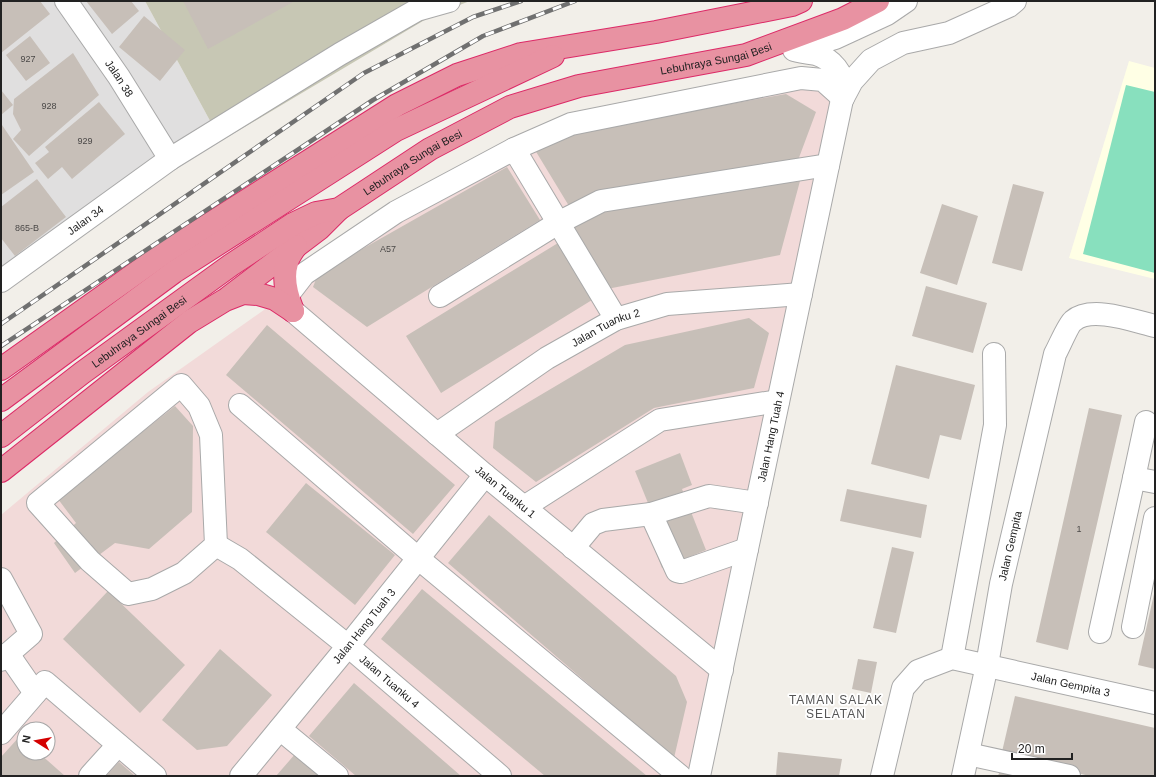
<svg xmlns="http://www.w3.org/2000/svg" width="1156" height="777" font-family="Arial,sans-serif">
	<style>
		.residential { fill: #e0dfdf }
		.commercial { fill: #f2dad9; fill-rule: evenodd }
		.education { fill: #ffffe5 }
		.construction { fill: #c7c7b4 }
		.pitch { fill: #88e0be }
		.building { fill: #c7bfb8 }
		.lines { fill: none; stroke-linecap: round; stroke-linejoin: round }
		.minor-casing { stroke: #a9a9a9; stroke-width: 24 }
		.highway-casing { stroke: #dc2a67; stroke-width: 24 }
		.minor { stroke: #fff; stroke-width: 22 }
		.highway { stroke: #e892a2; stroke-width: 22 }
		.rail-casing { stroke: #707070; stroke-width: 4.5 }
		.rail { stroke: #fff; stroke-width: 3; stroke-dasharray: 9; stroke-linecap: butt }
		.labels { text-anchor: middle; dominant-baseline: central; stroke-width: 3.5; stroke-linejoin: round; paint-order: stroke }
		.number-label { font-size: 9px; fill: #4b4948 }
		.street-label { font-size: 11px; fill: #222; stroke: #fff }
		.neighbourhood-label { font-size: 12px; letter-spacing: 1px; fill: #555; stroke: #fff }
	</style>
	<rect width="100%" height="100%" fill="#f2efe9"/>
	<!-- residential -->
	<path class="residential" d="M1,1H145L221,141L1,278Z"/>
	<!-- commercial -->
	<path class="commercial" d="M801,85L820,86L833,101L691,776H1V515L148,392L309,278L403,215L572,130ZM24,729H48V753H24Z"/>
	<!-- education -->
	<path class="education" d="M1129,61L1155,68V279L1069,258Z"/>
	<!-- construction -->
	<path class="construction" d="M145,1H470L433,15L221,141Z"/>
	<!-- pitch -->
	<path class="pitch" d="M1126,85L1155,92V273L1083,254Z"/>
	<!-- building -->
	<path class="building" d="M1,1H40L50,14L1,53Z
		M86,1H131L139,11L112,34Z
		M183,1H292L293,2L208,49Z
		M144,16L185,50L160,81L119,47Z
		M30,36L50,63L26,81L6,55Z
		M73,53L99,95L29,156L13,139L21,130L13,114L14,99Z
		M1,90L13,105L1,115Z
		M786,94L816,112L797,163L569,206L535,150L572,132Z
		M99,102L125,134L72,179L62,167L48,179L35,163L49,152L45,147Z
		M1,125H2L34,172L1,195Z
		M507,167L540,220L367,327L313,287L318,274Z
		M37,179L66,217L15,256L1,238V207Z
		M800,181L780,255L607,289L573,227L596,211Z
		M1013,184L1044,192L1022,271L992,263Z
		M942,204L978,216L957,285L920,273Z
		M558,243L592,300L441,393L406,336Z
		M926,286L987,303L973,353L912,336Z
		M749,318L769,333L754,388L654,408L536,482L493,448L495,422L625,345Z
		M267,325L455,485L413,534L226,375Z
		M896,365L975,385L961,440L940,435L929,479L871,464Z
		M175,406L193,426L192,512L149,549L115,543L75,573L54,543L76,523L58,499Z
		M1089,408L1122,415L1068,650L1036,642Z
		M680,453L692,485L682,489L706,550L662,568L638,507L648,503L635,471Z
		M306,483L395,555L355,605L266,532Z
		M847,489L927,505L921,538L840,521Z
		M489,515L676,676L687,702L674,758L448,563Z
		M892,547L914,552L896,633L873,628Z
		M422,589L647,776H545L381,639Z
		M108,591L185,665L140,713L63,639Z
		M1154,594H1155V669L1138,665Z
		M220,649L272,695L227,746L197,750L162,720Z
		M858,659L877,662L871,693L852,689Z
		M354,683L461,776H356L309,736Z
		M1015,696L1155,728V776H1090L1001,756Z
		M20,736L24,740V753H39L65,776H1V757Z
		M778,752L842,759L839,776H776Z
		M296,753L322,776H276Z
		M119,762L135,776H106Z
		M1000,770L1026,776H998Z"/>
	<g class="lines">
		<defs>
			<g id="minor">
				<path id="s1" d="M66,1L119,77L170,159"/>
				<path d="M796,50L835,38L887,14L906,1"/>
				<path d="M843,98L852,81L871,60L903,43L949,33L1009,6L1015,1"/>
				<path d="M514,149L616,319"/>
				<path id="s2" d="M1,281L170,159L340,54L417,10L449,1"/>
				<path d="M287,296L304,274L396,212L514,149L571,124L801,78L823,80L843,98"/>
				<path d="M440,296L558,223L601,201L828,165"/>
				<path id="s3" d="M293,311L485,475L722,670"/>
				<path d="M181,385L199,406L211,435L216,545L184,573L152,589L128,594L90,561L38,503Z"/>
				<path d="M240,405L419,559L680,776"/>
				<path id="s4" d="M437,434L547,358L616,319L667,304L801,294"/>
				<path d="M1134,478L1146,422"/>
				<path d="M524,507L660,420L778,401"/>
				<path id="s5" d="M216,545L240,559L348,646L500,776"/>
				<path d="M573,548L593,524L603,520L651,514"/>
				<path d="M747,549L681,572L677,571L651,514L709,496L757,503"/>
				<path d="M1,579L31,634L1,660"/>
				<path d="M1133,627L1155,518"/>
				<path d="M1100,632L1134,478L1155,482"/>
				<path d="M8,654L35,693"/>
				<path d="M952,658L995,425L994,354"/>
				<path d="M280,729L337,776"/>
				<path d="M1,733L45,682L155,776"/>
				<path d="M968,754L1069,776"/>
				<path d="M90,776L118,745"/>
				<path id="s6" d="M241,776L348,646L485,475"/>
				<path id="s7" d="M699,776L844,90C844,74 832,59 816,54C809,53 801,52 794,50"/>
				<path id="s8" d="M882,776L903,688L918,671L952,658L1155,703"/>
				<path id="s9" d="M963,776L987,665L1001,584L1055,354C1059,347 1068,325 1073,321C1091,305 1134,321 1155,326"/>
			</g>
			<g id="highway">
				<path d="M229,297L319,229L339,209"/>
				<path d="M293,311C287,296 282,279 287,263C288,257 293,251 296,246"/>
				<path d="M1,369L164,253L397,105L457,75L521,54L656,32L792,5L801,1"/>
				<path d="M1,400L174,272L396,130L553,56"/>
				<path id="s10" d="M1,436L82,373L231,265L293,224L316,213L339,209L430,149L510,107L579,86L746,55L843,19L878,1"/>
				<path d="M1,471L189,322L225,300L243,293L258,294L275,299L293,311"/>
			</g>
		</defs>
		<!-- minor casing -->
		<use href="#minor" class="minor-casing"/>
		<!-- highway casing -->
		<use href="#highway" class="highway-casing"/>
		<!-- minor -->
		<use href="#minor" class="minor"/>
		<!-- highway -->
		<use href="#highway" class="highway"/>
		<defs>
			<path id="rail" d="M1,324L364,73L473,17L521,1
				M1,346L373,100L483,36L575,1"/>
		</defs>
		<!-- rail casing -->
		<use href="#rail" class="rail-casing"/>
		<!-- rail -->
		<use href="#rail" class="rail"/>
	</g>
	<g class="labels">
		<!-- number labels -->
		<g class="number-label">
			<text x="28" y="59">927</text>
			<text x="49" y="106">928</text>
			<text x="85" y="141">929</text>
			<text x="27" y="228">865-B</text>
			<text x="388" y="249">A57</text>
			<text x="1079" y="529">1</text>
		</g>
		<!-- street labels -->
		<g class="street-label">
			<text stroke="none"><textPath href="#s10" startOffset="821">Lebuhraya Sungai Besi</textPath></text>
			<text stroke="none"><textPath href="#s1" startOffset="94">Jalan 38</textPath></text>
			<text stroke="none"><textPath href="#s10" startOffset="497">Lebuhraya Sungai Besi</textPath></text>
			<text stroke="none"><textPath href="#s2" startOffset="104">Jalan 34</textPath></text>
			<text stroke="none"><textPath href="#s4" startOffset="200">Jalan Tuanku 2</textPath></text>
			<text stroke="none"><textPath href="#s10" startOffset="173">Lebuhraya Sungai Besi</textPath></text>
			<text stroke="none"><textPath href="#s7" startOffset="347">Jalan Hang Tuah 4</textPath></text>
			<text stroke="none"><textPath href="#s3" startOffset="279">Jalan Tuanku 1</textPath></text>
			<text stroke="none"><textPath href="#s9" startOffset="235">Jalan Gempita</textPath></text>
			<text stroke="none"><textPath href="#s6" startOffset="194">Jalan Hang Tuah 3</textPath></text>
			<text stroke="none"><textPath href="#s5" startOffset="221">Jalan Tuanku 4</textPath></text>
			<text stroke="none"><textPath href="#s8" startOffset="271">Jalan Gempita 3</textPath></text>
		</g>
		<!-- neighbourhood labels -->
		<g class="neighbourhood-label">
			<text x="836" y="700">TAMAN SALAK<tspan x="836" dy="14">SELATAN</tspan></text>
		</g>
	</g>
	<!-- border -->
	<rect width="1156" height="777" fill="none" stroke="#222222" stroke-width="4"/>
	<!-- north arrow -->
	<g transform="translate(36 741) rotate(281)"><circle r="19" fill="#ffffff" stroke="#a7a7a7"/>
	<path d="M0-3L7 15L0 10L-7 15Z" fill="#d40000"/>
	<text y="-6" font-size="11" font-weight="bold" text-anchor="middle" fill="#222222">N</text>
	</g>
	<!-- scale -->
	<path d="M1012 753v6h60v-6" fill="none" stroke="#222222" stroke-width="2"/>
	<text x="1018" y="753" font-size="12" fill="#222222" stroke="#ffffff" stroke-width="3" paint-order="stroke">20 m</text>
</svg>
